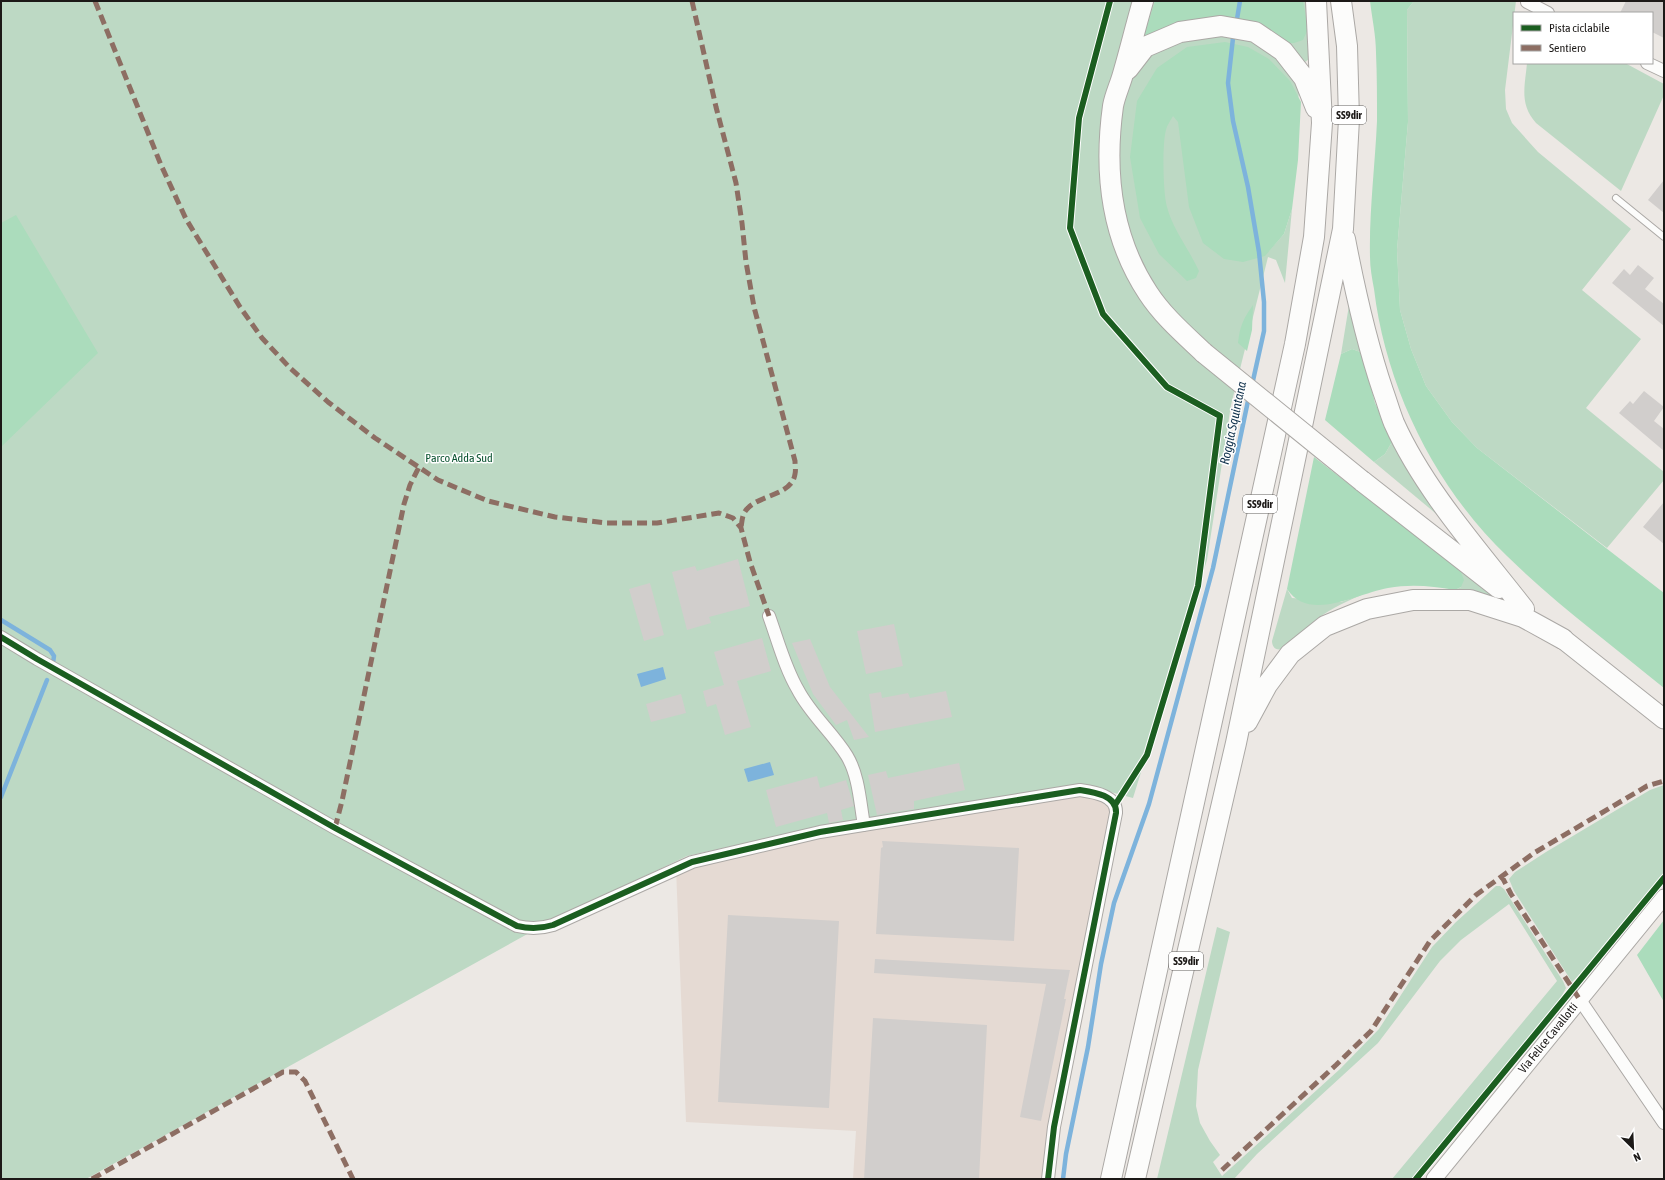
<svg xmlns="http://www.w3.org/2000/svg" width="1665" height="1180" font-family="'Asap Condensed',sans-serif">
	<style>
		.built { fill: #e5dad3 }
		.green { fill: #bdd9c4 }
		.forest { fill: #abdcbc }
		.water { fill: #7db3dc }
		.lines { fill: none; stroke-linecap: round; stroke-linejoin: round }
		.stream { stroke: #7db3dc; stroke-width: 4.5 }
		.building { fill: #d1cecc }
		.service-casing { stroke: #aba8a5; stroke-width: 8 }
		.minor-casing { stroke: #aba8a5; stroke-width: 14 }
		.tertiary-casing { stroke: #aba8a5; stroke-width: 17 }
		.primary-casing { stroke: #aba8a5; stroke-width: 21 }
		.trunk-casing { stroke: #aba8a5; stroke-width: 22 }
		.service { stroke: #fcfcfb; stroke-width: 6 }
		.minor { stroke: #fcfcfb; stroke-width: 12 }
		.tertiary { stroke: #fcfcfb; stroke-width: 15 }
		.primary { stroke: #fcfcfb; stroke-width: 19 }
		.trunk { stroke: #fcfcfb; stroke-width: 20 }
		.trunk-bridge-casing { stroke: #aba8a5; stroke-width: 22; stroke-linecap: butt }
		.trunk-bridge { stroke: #fcfcfb; stroke-width: 20 }
		.quiet { stroke: #8d6e63; stroke-width: 5; stroke-dasharray: 10 5; stroke-linecap: butt }
		.cycleway-casing { stroke: #fff; stroke-width: 8 }
		.cycleway { stroke: #1b5e20; stroke-width: 6 }
		.labels { text-anchor: middle; dominant-baseline: central; stroke-width: 3; stroke-linejoin: round; paint-order: stroke }
		.shield { fill: #fff; stroke: #605e5d; stroke-width: 1 }
		.shield-label { font-size: 11px; font-weight: bold; fill: #1c1917 }
		.park-label { font-size: 12px; fill: #0b5331; stroke: #fff }
		.street-label { font-size: 12px; fill: #1c1917; stroke: #fff }
		.water-label { font-size: 13px; font-style: italic; fill: #12334d; stroke: #fff }
	</style>
	<rect width="100%" height="100%" fill="#ece8e4"/>
	<!-- built -->
	<path class="built" d="M1080,790L1115,805L1048,1179H853L856,1131L686,1122L676,868L692,862Z"/>
	<!-- green -->
	<path class="green" d="M1,1H1317L1309,59L1305,62L1269,251L1284,234L1292,209L1285,283L1276,260L1268,257L1231,405L1207,560L1133,798L1084,785L818,827L687,856L551,921L86,1179H1Z
		M1414,1H1516L1505,90L1506,109L1512,123L1538,152L1631,229L1582,290L1641,339L1586,408L1664,472V480L1607,548L1477,448L1452,422L1426,386L1411,349L1400,310L1397,250L1408,122L1407,10Z
		M1527,63H1625L1664,84V95L1621,191L1536,123C1519,104 1525,86 1527,63Z
		M1351,293L1363,353L1352,349L1341,354Z
		M1393,440L1452,527L1374,462L1385,454Z
		M1460,570L1498,598L1496,604L1455,590L1461,587Z
		M1287,589L1292,598L1341,602L1366,593C1349,600 1332,608 1317,619C1306,627 1294,644 1282,649C1275,651 1272,646 1272,641Z
		M1664,785V872L1579,975L1572,982L1514,891L1509,879L1515,872L1546,852L1650,790Z
		M1496,886H1500L1504,889L1563,981L1566,988L1560,999L1549,1013L1411,1179H1392L1557,981L1509,904L1461,940L1440,961L1378,1043L1257,1154L1234,1179H1157L1217,927L1230,932L1198,1070L1196,1106L1200,1123L1210,1141L1220,1155L1213,1162L1222,1176L1340,1069L1379,1029L1432,947L1456,922Z"/>
	<!-- forest -->
	<path class="forest" d="M1155,1H1303L1308,29L1303,40L1294,43H1286L1257,25L1142,43Z
		M1370,1H1414L1407,10L1408,122L1397,250L1400,310L1411,349L1426,386L1452,422L1477,448L1664,593V688C1612,645 1556,604 1507,556C1435,487 1386,388 1374,289C1372,278 1370,268 1370,257C1369,212 1375,166 1377,121C1377,98 1377,75 1376,53C1376,36 1372,18 1370,1Z
		M1225,42L1248,47L1269,59L1290,81L1301,102L1298,160L1292,209L1284,234L1265,256L1243,262L1224,259L1203,243L1189,207L1178,122L1173,116C1171,120 1167,125 1166,130C1162,144 1163,193 1167,207C1173,230 1189,249 1199,271L1196,278L1187,281L1159,254L1140,218L1130,157L1137,101L1157,68L1187,47Z
		M16,215L98,353L1,447V223Z
		M1253,305L1252,330L1247,351L1238,343C1240,326 1243,319 1253,305Z
		M1352,349L1363,353L1375,403L1393,440L1385,454L1374,462L1325,420L1341,354Z
		M1314,457L1460,570L1464,580L1461,587L1455,590C1432,586 1411,584 1388,588C1358,593 1309,623 1287,589Z
		M1664,920V1002L1637,955Z"/>
	<!-- water -->
	<path class="water" d="M663,667L666,679L641,687L637,674Z
		M770,762L774,775L748,782L744,769Z"/>
	<g class="lines">
		<!-- stream -->
		<path class="stream" d="M1237,19L1240,1
			M1233,38L1228,83L1233,121L1248,187L1259,252L1264,302V331L1252,385
			M1,620L50,650L54,656L53,663
			M1,797L47,680
			M1063,1179L1066,1154L1088,1047L1101,964L1114,903L1149,804L1213,568L1249,396"/>
	</g>
	<!-- building -->
	<path class="building" d="M1626,1H1664V38L1652,32V13H1620Z
		M1664,180V213L1648,200Z
		M1638,265L1654,278L1645,289L1664,304V326L1612,283L1624,269L1630,275Z
		M1644,391L1664,407L1654,421L1664,429V451L1619,413L1630,401L1633,404Z
		M1664,502V544L1643,527Z
		M738,559L750,606L709,617L711,623L687,630L672,572L695,566L697,571Z
		M650,583L664,635L644,641L629,589Z
		M894,624L903,666L866,674L857,631Z
		M762,638L771,671L737,681L751,727L725,735L716,704L707,707L703,691L724,685L714,652Z
		M810,639L830,687L869,737L854,740L847,720L836,725L813,694L792,643Z
		M946,691L952,717L875,732L869,694L881,692L882,698L908,693L910,698Z
		M681,694L686,713L651,722L646,704Z
		M959,763L965,790L914,801V809L877,815L868,775L886,771L888,778Z
		M817,776L820,788L846,780L854,806L841,810L843,820L829,823L827,813L776,827L766,790Z
		M882,841L1019,848L1014,941L876,934L881,848L883,847Z
		M728,915L839,921L829,1108L718,1102Z
		M875,959L1070,970L1064,999H1066L1041,1121L1020,1117L1046,984L874,973Z
		M873,1018L987,1025L979,1179H864Z"/>
	<g class="lines">
		<defs>
			<path id="service" d="M1616,198L1664,237"/>
			<path id="minor" d="M1527,1V2L1548,13
				M1647,63L1664,71
				M769,616C778,641 785,668 798,690C811,715 833,733 847,756C859,776 860,803 864,825
				M1,637L37,659L335,828L517,926C530,929 540,929 553,925L692,862L820,832L1080,790C1093,792 1117,795 1116,813L1054,1127L1048,1179
				M1580,1000L1664,1123"/>
			<path id="tertiary" d="M1434,1179L1664,897"/>
			<path id="primary" d="M1563,639L1664,719"/>
			<path id="trunk" d="M1143,1C1136,25 1130,50 1123,74C1120,85 1115,95 1113,106C1104,171 1111,237 1148,293C1163,316 1184,334 1204,353
				M1128,69L1145,47L1180,32L1221,26L1255,32L1283,51L1304,78L1316,108
				M1345,239C1355,291 1366,341 1383,391C1387,402 1390,413 1394,423C1424,490 1479,551 1524,609
				M1362,481L1499,588
				M1247,722L1267,685L1290,654L1325,626L1367,609L1413,600H1470L1523,617L1563,639
				M1111,1179L1295,344L1314,237L1322,123L1316,1
				M1135,1179L1236,743L1343,229L1349,119L1347,46L1341,1"/>
		</defs>
		<!-- service casing -->
		<use href="#service" class="service-casing"/>
		<!-- minor casing -->
		<use href="#minor" class="minor-casing"/>
		<!-- tertiary casing -->
		<use href="#tertiary" class="tertiary-casing"/>
		<!-- primary casing -->
		<use href="#primary" class="primary-casing"/>
		<!-- trunk casing -->
		<use href="#trunk" class="trunk-casing"/>
		<!-- service -->
		<use href="#service" class="service"/>
		<!-- minor -->
		<use href="#minor" class="minor"/>
		<!-- tertiary -->
		<use href="#tertiary" class="tertiary"/>
		<!-- primary -->
		<use href="#primary" class="primary"/>
		<!-- trunk -->
		<use href="#trunk" class="trunk"/>
		<defs>
			<path id="trunk-bridge" d="M1204,353L1362,481"/>
		</defs>
		<!-- trunk-bridge casing -->
		<use href="#trunk-bridge" class="trunk-bridge-casing"/>
		<!-- trunk-bridge -->
		<use href="#trunk-bridge" class="trunk-bridge"/>
		<!-- quiet -->
		<path class="quiet" d="M95,1L161,165L186,219L240,307L262,338L290,368L328,402L375,438L438,480L488,501L555,517L607,523H657L719,513L733,518L741,528L750,562L769,616
			M692,1L716,107L736,183L742,223L746,262L754,307L795,461C795,465 796,470 795,474C792,495 760,495 748,508C742,513 742,521 741,528
			M335,828L342,801L404,504L410,485L419,467
			M1501,875L1511,894L1580,1000
			M1222,1170L1336,1065L1371,1031L1430,941L1476,895L1534,853L1647,786L1664,781
			M92,1179L283,1072H296L305,1081L353,1179"/>
		<defs>
			<path id="cycleway" d="M1110,1L1079,118L1070,228L1103,314L1167,387L1220,416L1198,586L1147,755L1115,805
				M1,637L37,659L335,828L517,926C530,929 540,929 553,925L692,862L820,832L1080,790C1093,792 1117,795 1116,813L1054,1127L1048,1179
				M1416,1179L1664,878"/>
		</defs>
		<!-- cycleway casing -->
		<use href="#cycleway" class="cycleway-casing"/>
		<!-- cycleway -->
		<use href="#cycleway" class="cycleway"/>
	</g>
	<g class="labels">
		<!-- shield labels -->
		<g class="shield">
			<rect x="1332" y="106" width="34" height="18" rx="3"/>
			<rect x="1243" y="495" width="34" height="18" rx="3"/>
			<rect x="1169" y="952" width="34" height="18" rx="3"/>
		</g>
		<g class="shield-label">
			<text x="1349" y="115">SS9dir</text>
			<text x="1260" y="504">SS9dir</text>
			<text x="1186" y="961">SS9dir</text>
		</g>
		<!-- park labels -->
		<g class="park-label">
			<text x="459" y="458">Parco Adda Sud</text>
		</g>
		<!-- street labels -->
		<g class="street-label">
			<text transform="translate(1548 1038) rotate(-51)">Via Felice Cavallotti</text>
		</g>
		<!-- water labels -->
		<g class="water-label">
			<text transform="translate(1233 423) rotate(-78)">Roggia Squintana</text>
		</g>
	</g>
	<!-- border -->
	<rect width="1665" height="1180" fill="none" stroke="#1c1917" stroke-width="4"/>
	<!-- legend -->
	<rect x="1513" y="12" width="140" height="52" fill="#ffffff" stroke="#a4a3a2"/>
	<rect x="1521" y="25" width="20" height="6" fill="#1b5e20" stroke="#a4a3a2"/>
	<text x="1549" y="32" font-size="12" fill="#1c1917">Pista ciclabile</text>
	<rect x="1521" y="45" width="20" height="6" fill="#8d6e63" stroke="#a4a3a2"/>
	<text x="1549" y="52" font-size="12" fill="#1c1917">Sentiero</text>
	<!-- north arrow -->
	<g transform="translate(1633 1148) rotate(156)" stroke="#ffffff" stroke-width="3" paint-order="stroke">
	<path d="M0-3L7 15L0 10L-7 15Z" fill="#1c1917"/>
	<text y="-6" font-size="11" font-weight="bold" text-anchor="middle" fill="#1c1917">N</text>
	</g>
</svg>
